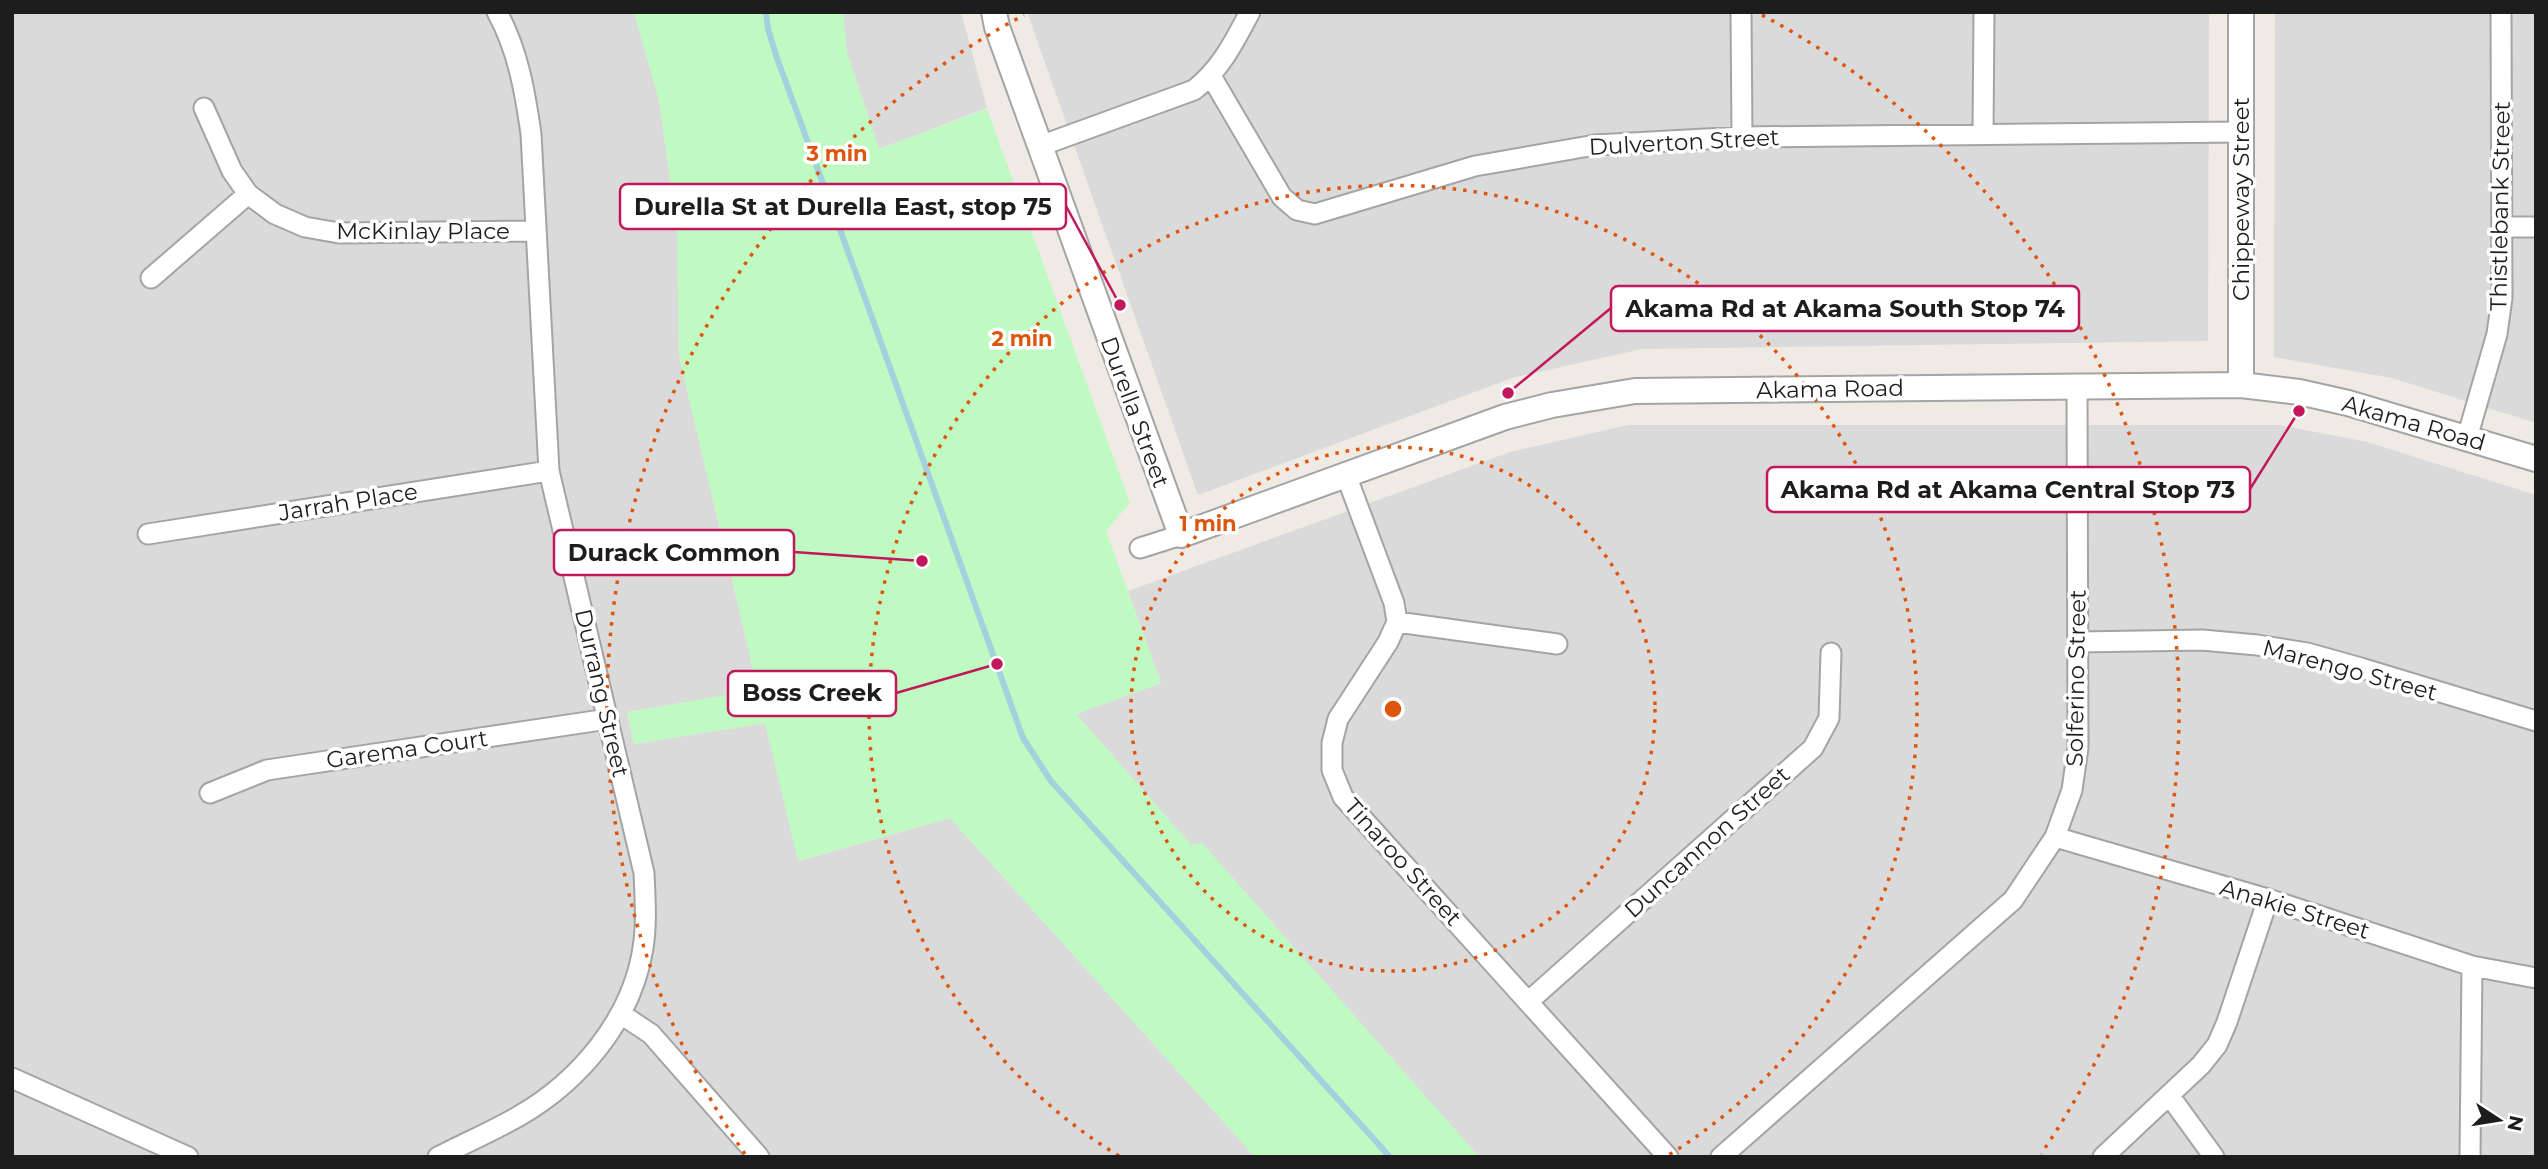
<svg xmlns="http://www.w3.org/2000/svg" width="2548" height="1169" font-family="Montserrat,sans-serif">
	<style>
		.residential { fill: #dbdada }
		.park { fill: #bffac2 }
		.lines { fill: none; stroke-linecap: round; stroke-linejoin: round }
		.stream { stroke: #a3d1dd; stroke-width: 6 }
		.minor-casing { stroke: #a4a4a4; stroke-width: 23 }
		.tertiary-casing { stroke: #a4a4a4; stroke-width: 28 }
		.minor { stroke: #fff; stroke-width: 19 }
		.tertiary { stroke: #fff; stroke-width: 24 }
		.ring { fill: none; stroke: #de560d; stroke-width: 3.5; stroke-dasharray: 3.5 7 }
		.labels { text-anchor: middle; dominant-baseline: central; stroke-width: 7; stroke-linejoin: round; paint-order: stroke }
		.street-label { font-size: 23px; fill: #1d1d1d; stroke: #fff }
		.centre { fill: #de560d; stroke: #fff; stroke-width: 3.5 }
		.ring-label { font-size: 21px; text-anchor: middle; font-weight: bold; fill: #de560d; stroke: #fff; stroke-width: 7; stroke-linejoin: round; paint-order: stroke }
		.leader { fill: none; stroke: #c2185b; stroke-width: 2.5 }
		.callout-dot { fill: #c2185b; stroke: #fff; stroke-width: 2.5 }
		.callout { fill: #fff; stroke: #c2185b; stroke-width: 2.5 }
		.callout-label { font-size: 24px; text-anchor: middle; font-weight: bold; fill: #1d1d1d }
	</style>
	<rect width="100%" height="100%" fill="#efeae3"/>
	<!-- residential -->
	<path class="residential" d="M12,12H634L659,100L677,229L679,356L758,690L627,712L634,744L765,723L799,861L950,818L1255,1157H12Z
		M843,12H961L987,108L879,149L847,53Z
		M1027,12H2209L2208,341L1642,349L1512,378L1198,495Z
		M2275,12H2536V423L2392,378L2274,357Z
		M1628,425H2279L2367,442L2536,495V1157H1479L1202,844L1191,845L1076,714L1161,683L1128,591L1510,452Z"/>
	<!-- park -->
	<path class="park" d="M634,12H843L847,53L879,149L987,109L1130,503L1106,531L1161,683L1076,714L1191,845L1202,843L1479,1157H1255L950,818L798,861L765,723L634,744L627,712L758,690L679,356L677,229L659,100Z"/>
	<g class="lines">
		<!-- stream -->
		<path class="stream" d="M766,12L768,29L777,58L865,298L1023,738L1051,781L1390,1157"/>
		<defs>
			<path id="minor" d="M1741,12L1742,137
				M1211,76L1282,197L1297,210L1315,214L1475,166L1595,145L1742,137L2241,132
				M204,108L232,171L248,194L275,214L305,227L339,233L536,231
				M1983,134L1984,12
				M1040,146L1194,90C1221,69 1234,42 1250,12
				M2502,227H2536
				M151,278L248,194
				M2467,438L2497,334L2502,298L2501,12
				M1346,475L1394,603L1397,622L1388,642L1338,719L1332,743V770L1343,797L1668,1157
				M148,534L549,471
				M1140,548L1181,535
				M1397,622L1557,644
				M2078,642L2202,640L2257,645L2307,653L2361,668L2536,721
				M210,793L267,770L608,719
				M2055,837L2268,899L2472,966L2536,978
				M1528,1002L1813,748L1829,718L1831,653
				M621,1014L651,1034L759,1157
				M12,1078L188,1157
				M2169,1095L2214,1157
				M438,1157C465,1143 493,1131 519,1116C580,1081 632,1019 643,948C647,923 645,898 644,873L549,471L531,134C525,92 518,50 497,12
				M1721,1157L2013,900L2055,837L2072,790L2078,748L2077,387
				M2103,1157L2201,1065L2217,1045L2227,1022L2268,899
				M2470,1157L2472,966"/>
			<path id="tertiary" d="M994,12L997,27L1181,535L1505,417L1552,405L1635,391L2241,385L2299,392L2348,403L2536,459
				M2241,385V12"/>
		</defs>
		<!-- minor casing -->
		<use href="#minor" class="minor-casing"/>
		<!-- tertiary casing -->
		<use href="#tertiary" class="tertiary-casing"/>
		<!-- minor -->
		<use href="#minor" class="minor"/>
		<!-- tertiary -->
		<use href="#tertiary" class="tertiary"/>
	</g>
	<!-- distance rings -->
	<g class="ring">
		<circle cx="1393" cy="709" r="262"/>
		<path d="M1119 1156A524 524 0 1 1 1667 1156"/>
		<path d="M745 1154A786 786 0 0 1 1024 15M1762 15A786 786 0 0 1 2041 1154"/>
	</g>
	<g class="labels">
		<!-- street labels -->
		<g class="street-label">
			<text transform="translate(1684 142) rotate(-3)">Dulverton Street</text>
			<text transform="translate(2241 199) rotate(-90)">Chippeway Street</text>
			<text transform="translate(2500 206) rotate(-89)">Thistlebank Street</text>
			<text x="423" y="231">McKinlay Place</text>
			<text transform="translate(1830 389) rotate(-1)">Akama Road</text>
			<text transform="translate(1135 412) rotate(70)">Durella Street</text>
			<text transform="translate(2414 423) rotate(16)">Akama Road</text>
			<text transform="translate(348 502) rotate(-9)">Jarrah Place</text>
			<text transform="translate(2350 670) rotate(15)">Marengo Street</text>
			<text transform="translate(2076 678) rotate(-89)">Solferino Street</text>
			<text transform="translate(602 693) rotate(77)">Durrang Street</text>
			<text transform="translate(407 749) rotate(-8)">Garema Court</text>
			<text transform="translate(1707 842) rotate(-42)">Duncannon Street</text>
			<text transform="translate(1403 862) rotate(48)">Tinaroo Street</text>
			<text transform="translate(2295 909) rotate(17)">Anakie Street</text>
		</g>
	</g>
	<circle cx="1393" cy="709" r="10" class="centre"/>
	<g class="ring-label">
		<text x="837" y="161">3 min</text>
		<text x="1022" y="346">2 min</text>
		<text x="1208" y="531">1 min</text>
	</g>
	<!-- callouts -->
	<path class="leader" d="M1120 305L1066 206M1508 393L1611 308M2299 411L2250 489M922 561L794 552M997 664L896 693"/>
	<g class="callout-dot">
		<circle cx="1120" cy="305" r="7"/>
		<circle cx="1508" cy="393" r="7"/>
		<circle cx="2299" cy="411" r="7"/>
		<circle cx="922" cy="561" r="7"/>
		<circle cx="997" cy="664" r="7"/>
	</g>
	<g class="callout">
		<rect x="620" y="184" width="446" height="45" rx="7"/>
		<rect x="1611" y="286" width="468" height="45" rx="7"/>
		<rect x="1767" y="467" width="483" height="45" rx="7"/>
		<rect x="554" y="530" width="240" height="45" rx="7"/>
		<rect x="728" y="671" width="168" height="45" rx="7"/>
	</g>
	<g class="callout-label">
		<text x="843" y="215">Durella St at Durella East, stop 75</text>
		<text x="1845" y="317">Akama Rd at Akama South Stop 74</text>
		<text x="2008" y="498">Akama Rd at Akama Central Stop 73</text>
		<text x="674" y="561">Durack Common</text>
		<text x="812" y="701">Boss Creek</text>
	</g>
	<!-- border -->
	<rect width="2548" height="1169" fill="none" stroke="#1d1d1d" stroke-width="28"/>
	<!-- north arrow -->
	<g transform="translate(2499 1120) rotate(102)" stroke="#ffffff" stroke-width="5" paint-order="stroke">
	<path d="M0-5L12 26L0 18L-12 26Z" fill="#1d1d1d"/>
	<text y="-10" font-size="19" font-weight="bold" text-anchor="middle" fill="#1d1d1d">N</text>
	</g>
</svg>
